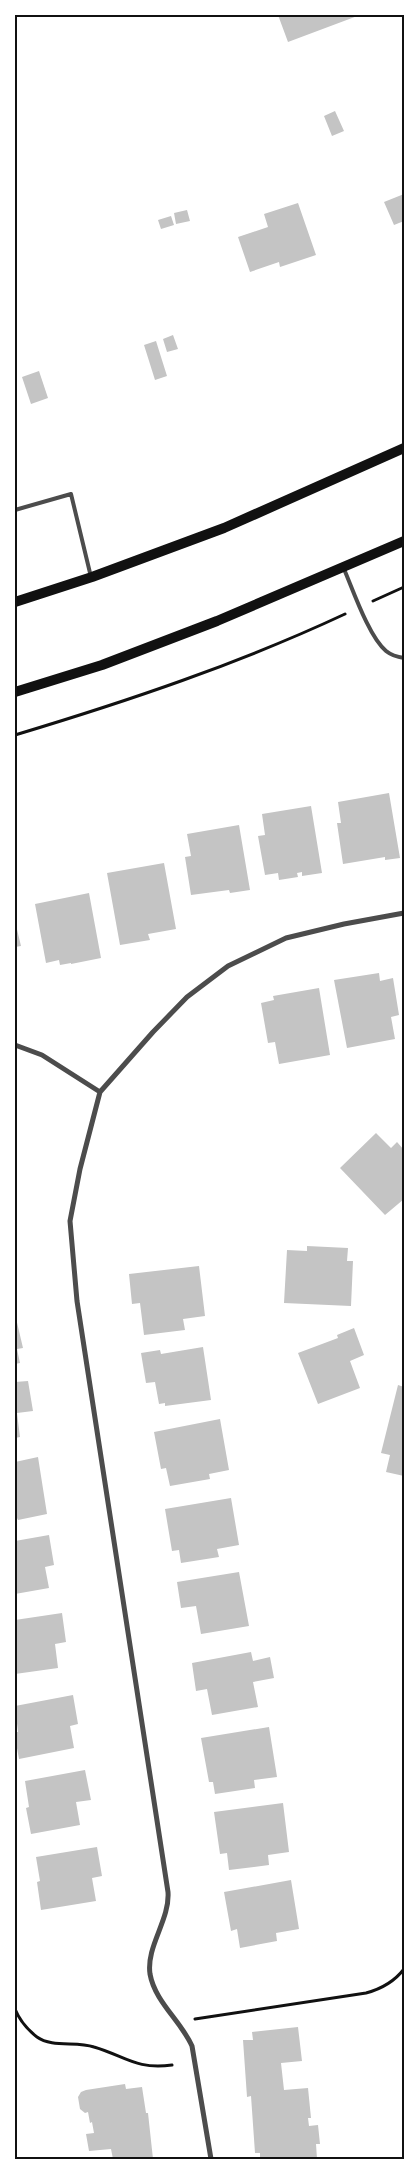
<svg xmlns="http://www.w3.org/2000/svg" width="419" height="2174" font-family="'Source Serif 4',serif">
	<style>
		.building { fill: #c4c4c4 }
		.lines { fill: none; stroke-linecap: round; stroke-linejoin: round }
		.path { stroke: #111; stroke-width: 3 }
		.service { stroke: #4c4c4c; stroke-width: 4 }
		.minor { stroke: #4c4c4c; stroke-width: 5 }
		.secondary { stroke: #111; stroke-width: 10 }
		.neatline { fill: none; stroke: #111; stroke-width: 2 }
	</style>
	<rect width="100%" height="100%" fill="#fff"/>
	<!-- building -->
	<path class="building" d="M278,15H360L288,42Z
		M335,111L344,131L332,136L324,116Z
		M404,194V221L394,225L384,202Z
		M298,203L316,255L280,267L279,262L250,272L238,237L268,227L264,214Z
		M187,210L190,221L176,224L174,213Z
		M171,216L174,225L161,229L158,220Z
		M173,335L178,349L167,352L163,339Z
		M156,341L167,376L155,380L144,345Z
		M39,371L48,398L31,404L22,377Z
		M389,793L400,858L385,860V857L343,864L337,823H341L338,802Z
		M311,806L322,873L302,876V872L297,873L298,877L279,880L278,873L265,875L258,836L265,835L262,814Z
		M239,825L250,890L230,893L229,890L191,895L185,857L191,856L187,834Z
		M164,863L176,929L148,934L150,940L120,945L107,873Z
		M89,893L101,958L71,964V963L60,965L59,960L46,963L35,904Z
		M15,921L21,946L15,947Z
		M379,973L380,981L393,978L399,1015L391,1017L395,1039L347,1048L334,980Z
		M319,988L330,1055L279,1064L275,1042L268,1043L261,1003L274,1000L273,996Z
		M376,1133L391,1148L397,1142L404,1150V1199L385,1215L340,1168Z
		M307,1246L348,1248L347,1261H353L351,1306L284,1303L287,1250L307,1251Z
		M199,1266L205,1316L183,1319L185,1330L144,1335L140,1303L132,1304L129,1274Z
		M15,1314L23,1348L17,1349L20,1363L15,1364Z
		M354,1328L364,1355L350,1361L360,1388L318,1404L298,1353L338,1338L337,1335Z
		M203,1347L211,1400L165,1406V1403L159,1404L155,1382L146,1383L141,1353L160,1350L161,1354Z
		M28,1381L33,1411L17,1413L20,1437L15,1438V1382Z
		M398,1385L404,1387V1476L386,1472L390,1455L381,1453Z
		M220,1419L229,1470L209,1474L210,1479L170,1486L166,1468L161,1469L154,1432Z
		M38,1457L47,1514L18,1520L17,1518H15V1462Z
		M231,1498L239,1545L217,1549L219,1557L181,1563L179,1550L172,1551L165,1509Z
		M49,1535L54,1565L45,1567L49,1588L15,1594V1541Z
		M239,1572L249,1626L201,1634L196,1606L181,1608L177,1582Z
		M62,1613L66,1642L55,1644L58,1668L15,1674V1620Z
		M251,1652L253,1661L270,1657L274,1678L253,1682L258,1707L212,1715L207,1689L196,1691L192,1663Z
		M73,1695L78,1724L70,1726L74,1748L19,1759L15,1737V1732H18L15,1706Z
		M269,1727L277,1777L254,1780L255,1788L215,1794L213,1782H209L201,1738Z
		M85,1770L91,1800L76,1802L80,1825L31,1834L26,1808L29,1807L25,1781Z
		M283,1803L289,1852L268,1855L269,1865L229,1870L227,1853L220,1854L214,1812Z
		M97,1847L102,1876L92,1878L96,1901L41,1910L37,1882L40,1881L36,1857Z
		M291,1880L299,1929L276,1933L277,1941L240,1948L237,1929L231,1931L224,1892Z
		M298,2027L302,2061L281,2063L284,2090L308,2088L311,2118H308L309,2126L318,2125L320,2144H316L317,2159H260V2153H255L251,2096L247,2097L243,2040H253L252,2032Z
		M125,2084L126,2089L142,2087L146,2113H148L153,2159H113L111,2149L89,2151L86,2134L94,2133L92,2122L90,2123L88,2112L85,2113L80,2109L78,2097L81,2092L86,2090Z"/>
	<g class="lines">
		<!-- path -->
		<path class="path" d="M373,601L404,587
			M15,735C128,701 238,664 345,614
			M15,2009C19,2019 28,2030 37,2037C52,2048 76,2041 94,2047C125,2056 136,2070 172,2065
			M195,2019L366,1993C381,1989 394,1982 404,1969"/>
		<!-- service -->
		<path class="service" d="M15,510L71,494L91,577
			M344,569C353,590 369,637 386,651C391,655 397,657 404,658"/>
		<!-- minor -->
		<path class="minor" d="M15,1045L42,1055L100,1092
			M211,2159L192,2046C181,2021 155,2002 150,1974C146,1946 170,1920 168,1892L77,1301L70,1221L80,1169L100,1092L153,1032L187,997L228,966L286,938L344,924L404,913"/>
		<!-- secondary -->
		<path class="secondary" d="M15,602L92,577L224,528L404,448
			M15,692L102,665L217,621L404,541"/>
	</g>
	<!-- border -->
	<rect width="419" height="2174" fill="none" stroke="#ffffff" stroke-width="32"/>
	<rect x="16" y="16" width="387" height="2142" class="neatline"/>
</svg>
